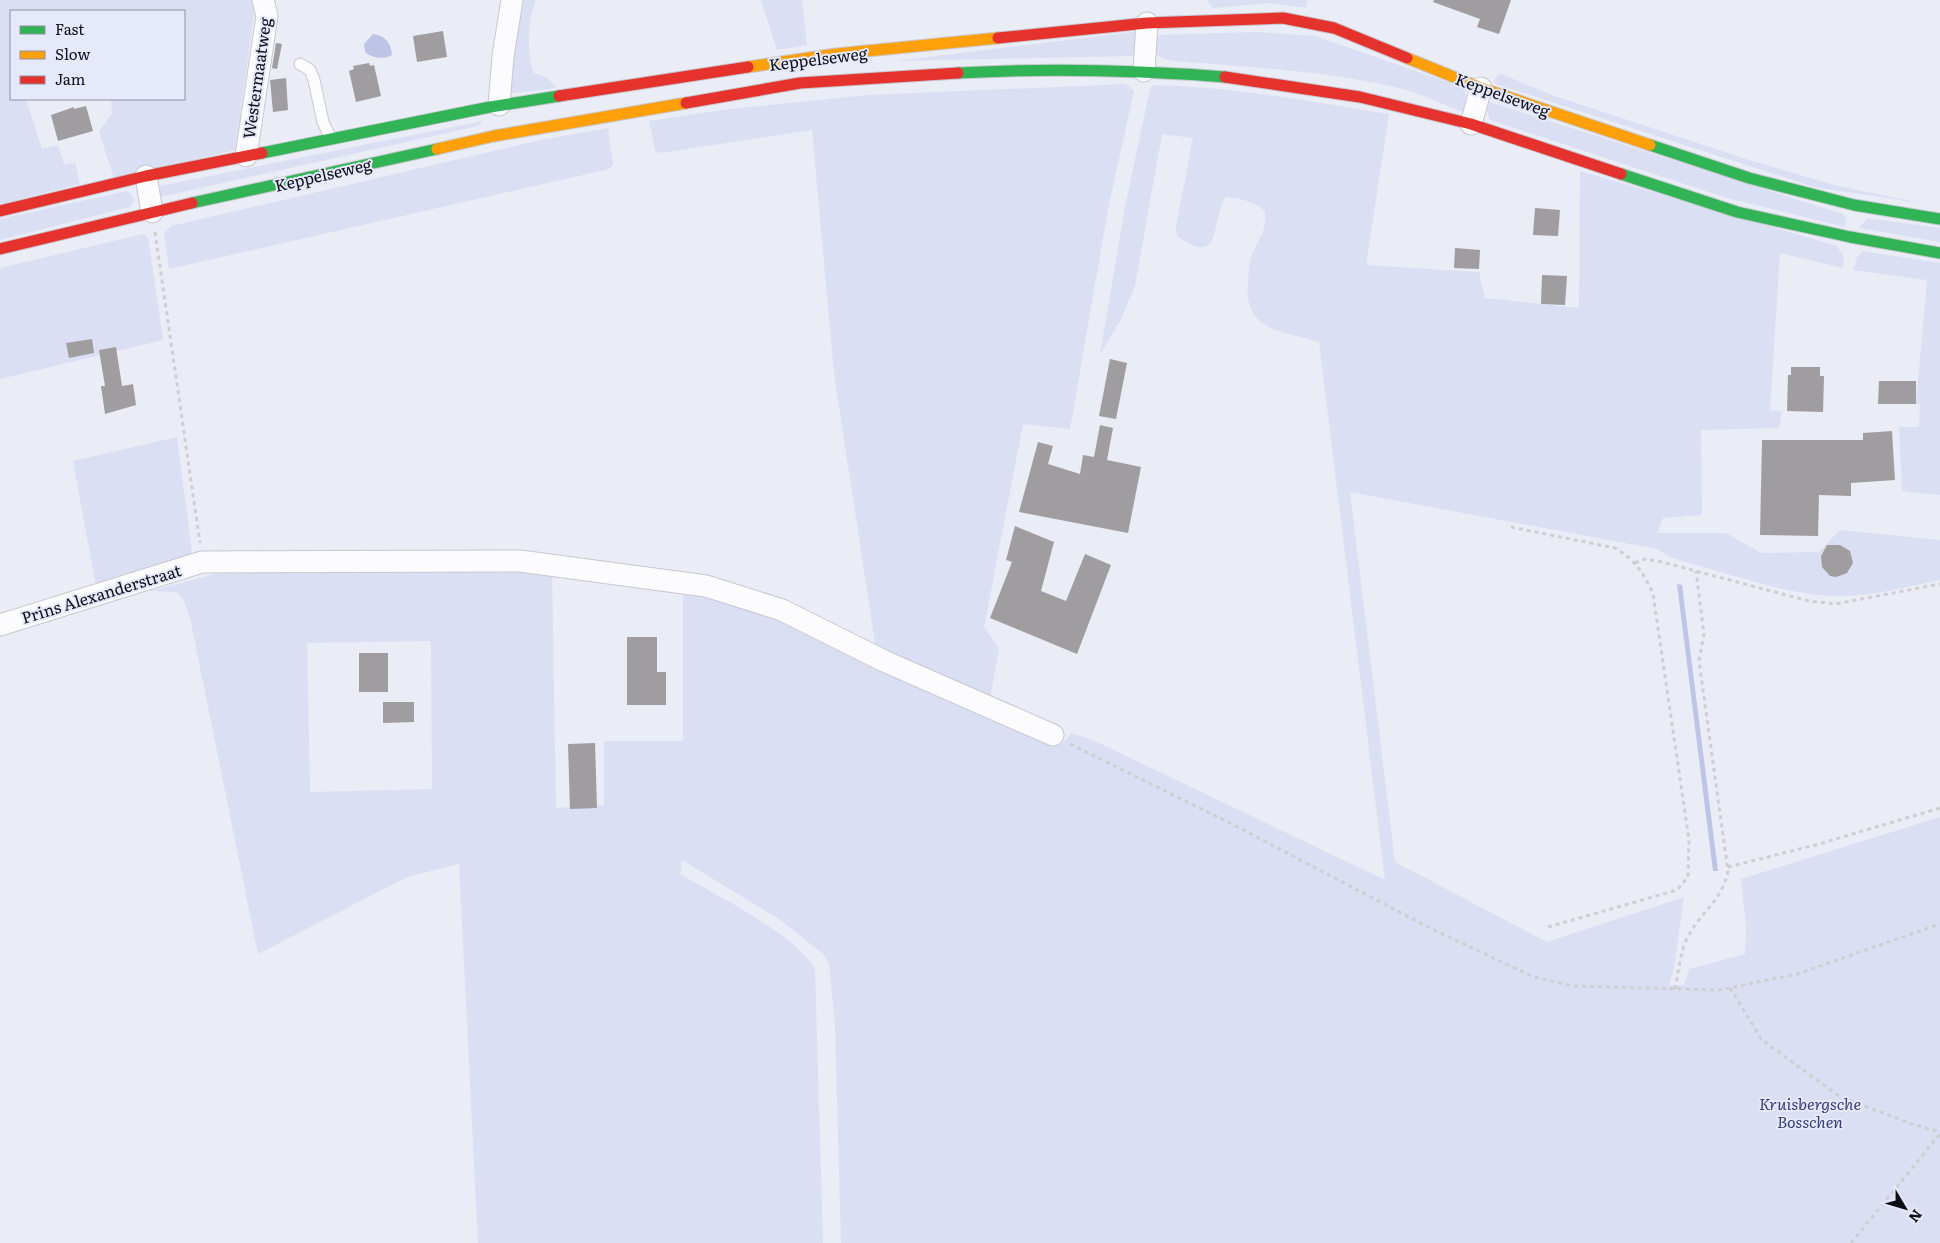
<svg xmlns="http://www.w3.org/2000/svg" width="1940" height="1243" font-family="Literata,serif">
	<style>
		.green { fill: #dadff4; fill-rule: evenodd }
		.water { fill: #bdc4e5 }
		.building { fill: #9f9da0 }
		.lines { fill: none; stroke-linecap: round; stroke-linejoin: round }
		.lane-casing { stroke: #c7c8d0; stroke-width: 13 }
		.street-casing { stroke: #c7c8d0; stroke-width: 23 }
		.fast-casing { stroke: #c7c8d0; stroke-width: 13 }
		.slow-casing { stroke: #c7c8d0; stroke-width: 13 }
		.jam-casing { stroke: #c7c8d0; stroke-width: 13 }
		.path { stroke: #cfcfd1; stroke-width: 3; stroke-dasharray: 4 4; stroke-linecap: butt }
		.lane { stroke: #fcfcfe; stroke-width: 11 }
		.street { stroke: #fcfcfe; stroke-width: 21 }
		.fast { stroke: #30b455; stroke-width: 11 }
		.slow { stroke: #ff9f0a; stroke-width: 11 }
		.jam { stroke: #e5322d; stroke-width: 11 }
		.labels { text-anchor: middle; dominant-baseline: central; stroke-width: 4; stroke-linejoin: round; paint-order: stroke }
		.street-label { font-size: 16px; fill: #0e0f15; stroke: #e5e9fb }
		.park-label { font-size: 16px; font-style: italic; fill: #363d74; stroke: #e5e9fb }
	</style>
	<rect width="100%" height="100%" fill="#eaecf6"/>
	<!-- green -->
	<path class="green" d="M0,0H256L235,150L114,178L99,132L112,113L111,99H184V11H11V99H26L42,149L58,145L64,164L75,163L80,184L0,204Z
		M523,0H536C528,20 526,53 534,73L548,78L556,88L508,94V79Z
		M761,0H802L807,45L777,50Z
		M1207,0H1308L1306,8L1270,3L1212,8Z
		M1142,31L1137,56L895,61Z
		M1256,32L1315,36L1465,88L1466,100L1468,101L1463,112C1444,105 1423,94 1403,89C1328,71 1251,67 1175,61L1164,59L1155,54L1158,35Z
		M1499,73L1552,95L1749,160L1838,186L1926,204L1814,187L1493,83Z
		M1126,84L1134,91L1109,204L1070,429L1023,424L984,627L999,648L990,699L876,650L834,373L812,130L660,153L655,150L649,121L730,109L868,95Z
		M1153,85C1233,87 1311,101 1389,114L1366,265L1479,272L1485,298L1579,308L1580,171L1837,246L1844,258L1843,268L1780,253L1770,410L1782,411L1779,428L1701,430L1702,515L1663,518L1657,533H1726L1761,553L1819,552L1840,530L1940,540V580C1906,587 1870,597 1835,596C1787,595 1720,571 1672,558L1657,549L1350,492L1395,862L1547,942L1684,897L1674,969L1669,985H1684L1689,969L1745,954L1746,927L1741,879L1940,817V1243H841L835,1026L829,963L823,954L779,919L682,860L680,874C715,895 796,934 815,969L823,1243H478L459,864L407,877L258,954L190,618L183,599L176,592L150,591L223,572L552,571L556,808L604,805V741H683V589L739,602L1044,739L1061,744L1072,733L1099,743L1385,880L1319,342C1281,330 1243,332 1248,281C1249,272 1249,263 1252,255C1260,234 1266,236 1265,211C1255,202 1240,198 1226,197C1209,221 1224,269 1177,236L1176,226L1193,138L1162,134L1135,286L1120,321L1100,354L1125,207L1150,89ZM431,641L432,789L310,792L307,643Z
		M1483,100L1843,214L1846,219L1845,227L1727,198L1490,120Z
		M483,121L478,126L160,197L157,190L160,186Z
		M608,128L613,165L609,169L169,269L164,233L171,226L541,140Z
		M127,191L132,195L134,201L130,207L0,240V219Z
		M1867,218L1940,228V242L1859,228Z
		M143,234L148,238L150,250L163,340L0,379V268Z
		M1863,251L1940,263V495L1902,491L1899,427H1919L1920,405L1916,404L1927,280L1853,270L1857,257Z
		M177,437L192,553L190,557L97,592L73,461Z"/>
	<!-- water -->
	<path class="water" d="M373,34C385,35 391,43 392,55C384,60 372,58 365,52L364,44Z
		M1677,584L1682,585L1718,871H1713Z"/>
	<!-- building -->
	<path class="building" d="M1434,0H1511L1499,34L1477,27L1480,19L1433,2Z
		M443,31L447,57L417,62L413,36Z
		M276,43L282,44L277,69L272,68Z
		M369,63L370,66L374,65L381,96L356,102L349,71L354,69L353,66Z
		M286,78L288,110L273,112L270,80Z
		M86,106L93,131L58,141L51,115L74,107V109Z
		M1535,208L1560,210L1558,236L1533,235Z
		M1455,248L1480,250L1479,269L1454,268Z
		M1542,275L1567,276L1565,305L1541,304Z
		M92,339L94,353L69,358L66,343Z
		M116,347L122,386L133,384L136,405L105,414L101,386H105L99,350Z
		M1110,359L1127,363L1116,419L1099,416Z
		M1791,367H1820V376H1824L1823,412L1787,411L1788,375H1791Z
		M1879,381H1916V404H1878Z
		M1100,425L1113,428L1107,460L1141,467L1128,533L1019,512L1038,442L1053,446L1048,464L1080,474L1083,455L1094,457Z
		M1892,431L1895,480L1851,483V496L1819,495L1818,536L1760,535L1762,440H1863V433Z
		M1015,526L1054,542L1041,591L1066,601L1085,554L1111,565L1077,654L990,618L1012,562L1006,560Z
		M1827,545H1840L1850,551L1853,563L1847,573L1836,577L1830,576L1822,567L1821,556Z
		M627,637H657V672H666V705H627Z
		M359,653H388V692H359Z
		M383,702H414V722L383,723Z
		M595,743L597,808L570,809L568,744Z"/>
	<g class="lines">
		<defs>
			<path id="lane" d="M300,64L310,70L314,80L323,122L331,139"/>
			<path id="street" d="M1144,71L1147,23
				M499,105L503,56L512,0
				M1471,124L1481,88
				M246,156L267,16L263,0
				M146,176L152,212
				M0,625L202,562L520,561L706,586L782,610L884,661L1053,735"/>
			<path id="fast" d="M958,73C1047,68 1136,70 1225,77
				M1650,145L1749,178L1854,205L1940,219
				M262,153L490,107L559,96
				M1621,174L1737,212L1850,237L1940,253
				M192,203L437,149"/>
			<path id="slow" d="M1407,58L1481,88L1650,145
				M748,67L836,54L998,38
				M437,149L494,136L686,103"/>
			<path id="jam" d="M998,38L1147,23L1283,18L1334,28L1407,58
				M1225,77L1360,97L1471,124L1621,174
				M559,96L748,67
				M686,103L800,83L958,73
				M0,211L146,176L262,153
				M0,249L192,203"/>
		</defs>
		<!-- lane casing -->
		<use href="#lane" class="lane-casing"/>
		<!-- street casing -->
		<use href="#street" class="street-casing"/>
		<!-- fast casing -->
		<use href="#fast" class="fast-casing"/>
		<!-- slow casing -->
		<use href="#slow" class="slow-casing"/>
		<!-- jam casing -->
		<use href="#jam" class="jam-casing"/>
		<!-- path -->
		<path class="path" d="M155,232L200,543
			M1511,527L1615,548C1634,559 1644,573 1653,594L1689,840L1688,877L1677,890L1548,927
			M1635,563L1645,559L1658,561L1809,601L1835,604L1940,584
			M1070,744L1228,822L1428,927L1534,977L1573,986L1719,990L1797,974L1940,924
			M1728,867L1819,844L1940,808
			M1730,988L1762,1040L1839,1096L1909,1123L1940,1132
			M1675,989C1679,970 1680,949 1690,933C1704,909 1722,900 1728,871L1699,661L1704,634L1696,571
			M1851,1243L1940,1134"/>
		<!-- lane -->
		<use href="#lane" class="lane"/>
		<!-- street -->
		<use href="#street" class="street"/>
		<!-- fast -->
		<use href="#fast" class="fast"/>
		<!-- slow -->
		<use href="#slow" class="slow"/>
		<!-- jam -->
		<use href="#jam" class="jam"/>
	</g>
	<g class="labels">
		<!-- street labels -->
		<g class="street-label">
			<text transform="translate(818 58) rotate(-7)">Keppelseweg</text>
			<text transform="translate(256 78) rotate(-82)">Westermaatweg</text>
			<text transform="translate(1503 94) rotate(20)">Keppelseweg</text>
			<text transform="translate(323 174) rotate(-13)">Keppelseweg</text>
			<text transform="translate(101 593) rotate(-17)">Prins Alexanderstraat</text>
		</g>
		<!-- park labels -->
		<g class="park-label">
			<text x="1810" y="1103">Kruisbergsche<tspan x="1810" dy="18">Bosschen</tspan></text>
		</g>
	</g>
	<!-- legend -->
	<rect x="10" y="10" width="175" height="90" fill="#e5e9fb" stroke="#8f929f"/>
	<rect x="20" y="26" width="25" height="8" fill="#30b455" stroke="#8f929f"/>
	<text x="55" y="35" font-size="15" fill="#0e0f15">Fast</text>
	<rect x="20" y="51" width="25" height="8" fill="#ff9f0a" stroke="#8f929f"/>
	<text x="55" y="60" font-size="15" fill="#0e0f15">Slow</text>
	<rect x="20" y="76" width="25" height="8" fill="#e5322d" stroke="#8f929f"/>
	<text x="55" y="85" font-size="15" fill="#0e0f15">Jam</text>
	<!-- north arrow -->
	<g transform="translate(1905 1208) rotate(128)" stroke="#e5e9fb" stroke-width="4" paint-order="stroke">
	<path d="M0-4L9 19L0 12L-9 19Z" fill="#0e0f15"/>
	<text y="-8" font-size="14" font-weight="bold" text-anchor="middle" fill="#0e0f15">N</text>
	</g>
</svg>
